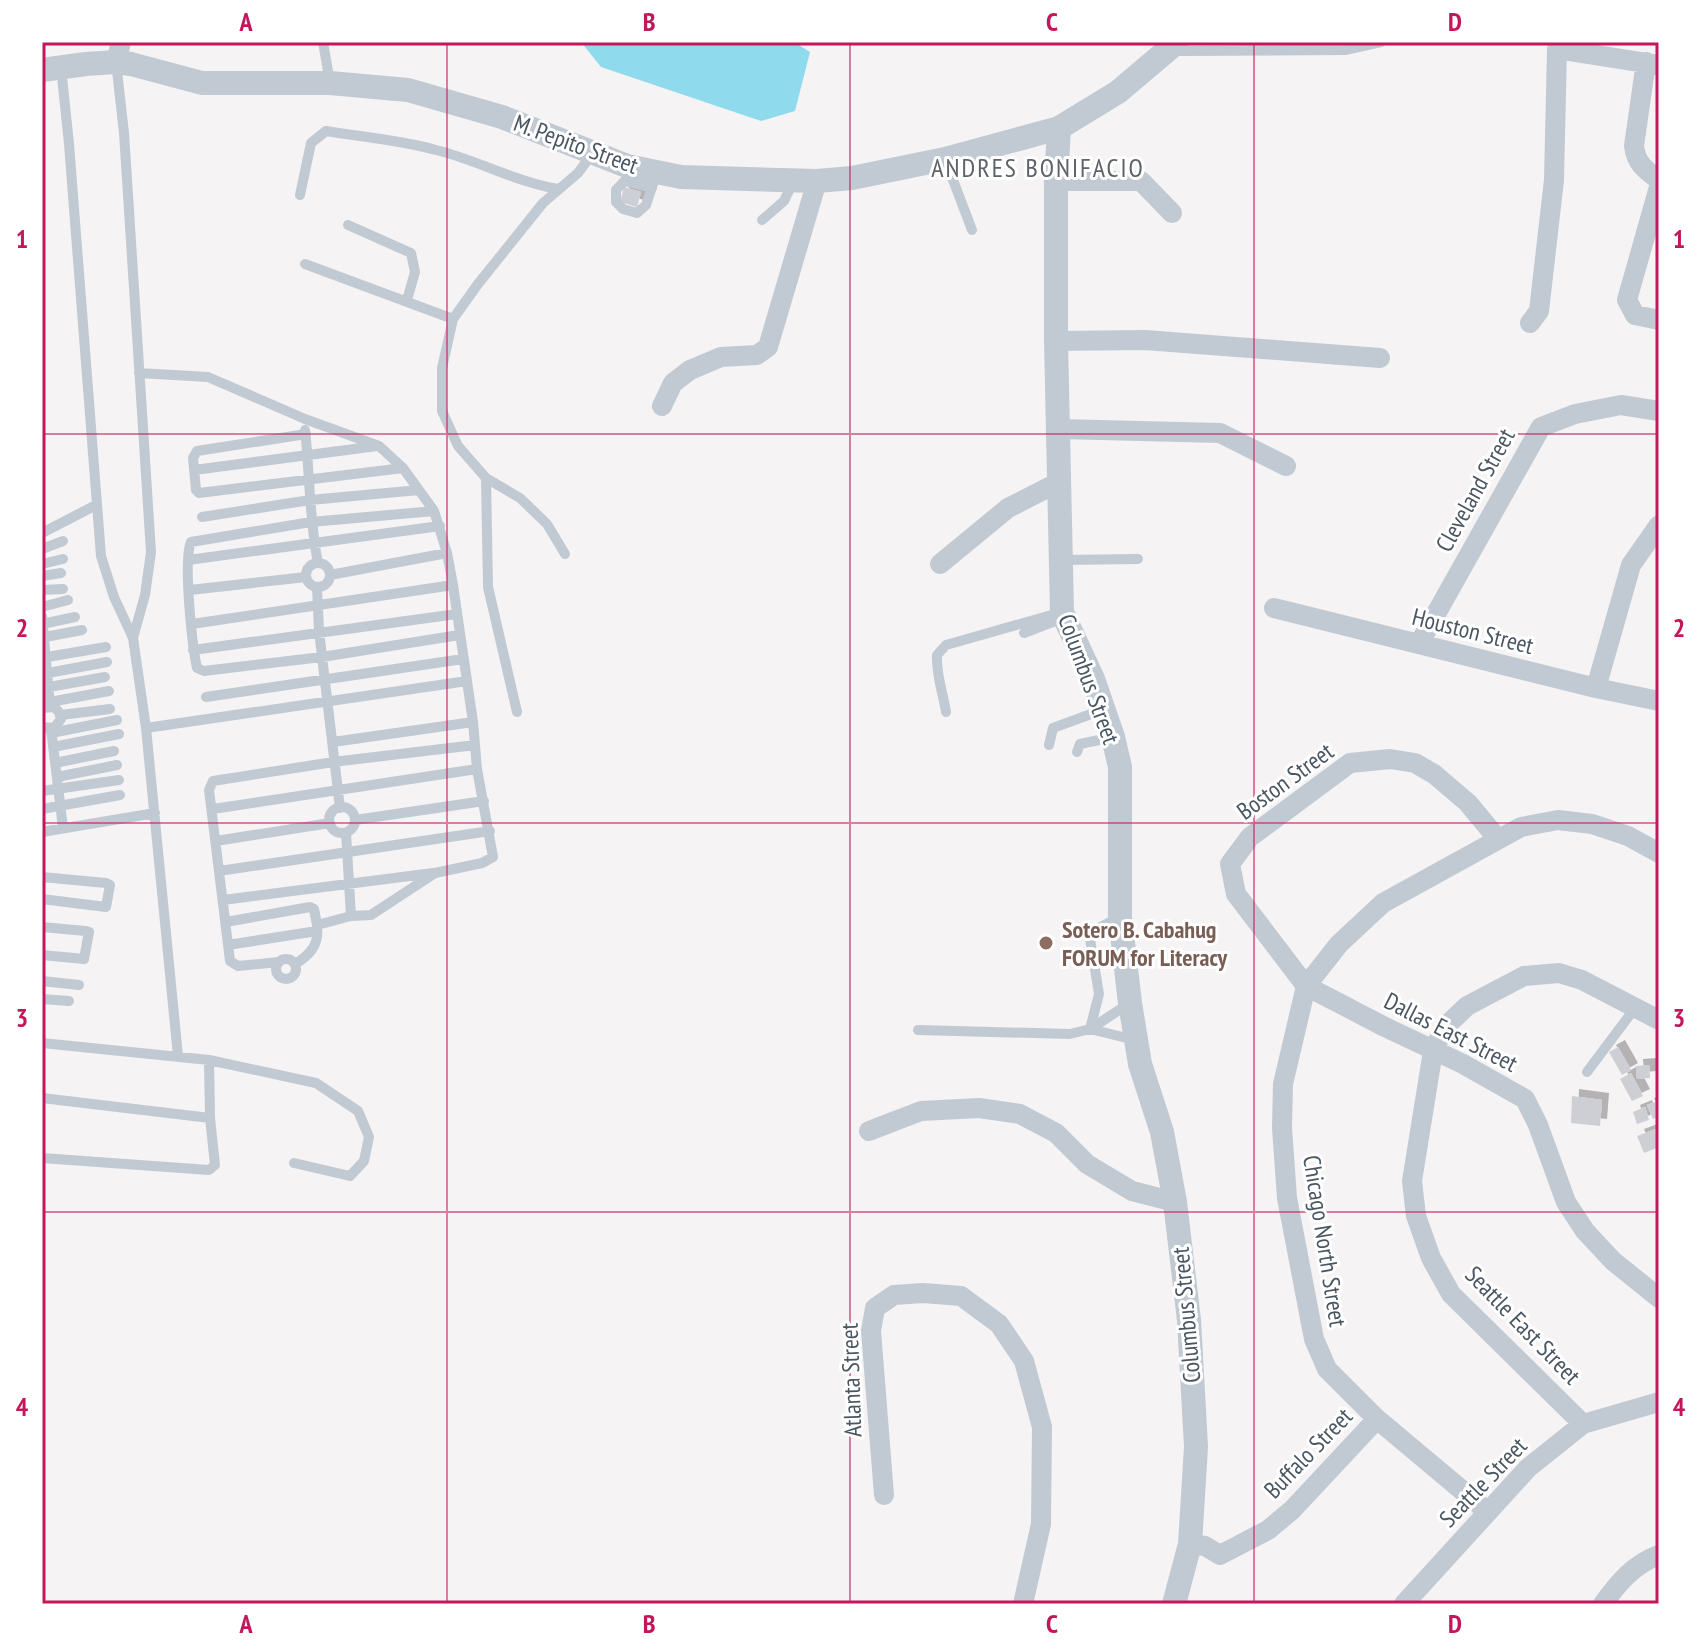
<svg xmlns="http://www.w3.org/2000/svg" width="1701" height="1646" font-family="'PT Sans Narrow',sans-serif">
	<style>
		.water { fill: #90daee }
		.building { fill: #cdcfd5; filter: url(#shadow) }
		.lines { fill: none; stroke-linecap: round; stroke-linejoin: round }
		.service { stroke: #c1cad2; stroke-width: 10 }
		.minor { stroke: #c1cad2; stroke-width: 20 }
		.tertiary { stroke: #c1cad2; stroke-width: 24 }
		.grid { fill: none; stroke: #c2185b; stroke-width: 2; stroke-opacity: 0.55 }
		.education-dot { fill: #8d6e63; stroke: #fff; stroke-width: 3 }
		.labels { text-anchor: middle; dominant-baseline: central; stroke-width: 6; stroke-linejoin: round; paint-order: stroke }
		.street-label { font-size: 24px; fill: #4a5661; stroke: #fff }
		.education-label { font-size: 24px; font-weight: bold; fill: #785e54; stroke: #fff; text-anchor: start }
		.neighbourhood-label { font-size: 26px; letter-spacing: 2px; fill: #5f6368; stroke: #fff }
		.neatline { fill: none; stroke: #c2185b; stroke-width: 3 }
		.grid-label { font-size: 26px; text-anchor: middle; font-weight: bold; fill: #c2185b }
	</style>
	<defs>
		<filter id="shadow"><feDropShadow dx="7" dy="-7" stdDeviation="0" flood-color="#0004"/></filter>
	</defs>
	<rect width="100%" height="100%" fill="#f5f3f3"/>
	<!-- water -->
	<path class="water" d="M581,42H794L810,52L795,111L761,121L601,67Z"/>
	<!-- building -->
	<path class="building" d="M624,187L641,192L637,207L620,202Z
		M1618,1047L1631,1070L1622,1075L1609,1052Z
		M1649,1065L1650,1078L1637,1079L1636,1066Z
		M1631,1073L1643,1096L1632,1101L1620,1079Z
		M1572,1096L1602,1100L1600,1126L1571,1123Z
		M1658,1101L1659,1116L1653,1119L1647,1105Z
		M1645,1107L1649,1120L1637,1124L1633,1112Z
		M1656,1129L1659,1147L1644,1153L1637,1136Z"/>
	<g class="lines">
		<!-- service -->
		<path class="service" d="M323,42L330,83
			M1173,48L1180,51L1345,50L1381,42
			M61,67L69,144L101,556L114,597L133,638L145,595L151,552L124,133L116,62
			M945,159L972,230
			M635,170L616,190V202L623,209L637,213L646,205L657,172
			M625,181L652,188
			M300,195L311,143L326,131C362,137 400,140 436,150C478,160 517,183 559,189
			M762,220L784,201L793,182
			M348,225L411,253L415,272L407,300
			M305,264L453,319
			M139,373L208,377L305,419L379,446L403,468L434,511L447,553L453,585L473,722L477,769L493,857L482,863L435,873L371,915L351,916L317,925L314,909L310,907L226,922
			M305,430C310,475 309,519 318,563
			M306,434L197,451L193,458L196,490L199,493L403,468
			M194,470L377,446
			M486,478L488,587L517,712
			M434,511L311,522L191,542C183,560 192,645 197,668L204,671L322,657L459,635
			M202,517L310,500L419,490
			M42,533L96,505
			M42,549L63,541
			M565,554L547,524L520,498L486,478L458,446L442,411V368L453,319L478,284L543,203L578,173L592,154
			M188,560L440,526
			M1062,560L1138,559
			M306 575a12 12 0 1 1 24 0a12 12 0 1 1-24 0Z
			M42,564L63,559
			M330,575L447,553
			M42,576L61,573
			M317,587L319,631L340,808
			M42,590L63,589
			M190,590L306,577
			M42,607L68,600
			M42,616L50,706
			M42,624L75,617
			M192,624L453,585
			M1024,633L1063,618
			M45,637L82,630
			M133,638L146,728L178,1056
			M193,650L457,614
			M47,657L106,647
			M48,673L107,662
			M49,687L105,677
			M206,697L463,659
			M50,702L109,691
			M42,708L54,707L59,712L61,719L54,728L42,727
			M946,712C943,693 936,675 937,655L946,645L1062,612
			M61,715L110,709
			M146,728L467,681
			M51,729L63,828
			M51,733L117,720
			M333,742L473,722
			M1049,745L1053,728L1102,710
			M53,747L119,734
			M1077,752L1080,744L1113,737
			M55,763L114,751
			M57,777L117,765
			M42,791L119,780
			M329 820a13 13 0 1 1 26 0a13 13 0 1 1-26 0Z
			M42,809L120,795
			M213,809L477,769
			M355,820L484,801
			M42,832L155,813
			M346,833L351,916
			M216,841L330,823
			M219,871L490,831
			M42,877L106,883L110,885L106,907L42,899
			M223,900L433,873
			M42,927L86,931L89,932L84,959L42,955
			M228,945L317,931
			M276 969a10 10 0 1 1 20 0a10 10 0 1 1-20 0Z
			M279,962L238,966L230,961L209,790L213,781L333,762L475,745
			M295,964C310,955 319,945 317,927
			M42,981L79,985
			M42,999L69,1001
			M1090,1029L1099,994L1089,933L1118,918
			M1090,1029L1135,1040
			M918,1030L1070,1034L1090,1029L1130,1003
			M42,1043L209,1060L316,1083L358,1111L369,1137L364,1161L350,1176L294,1163
			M1587,1072L1635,1008
			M42,1098L210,1118
			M42,1158L209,1170L215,1165L210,1118L209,1060"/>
		<!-- minor -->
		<path class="minor" d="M116,62L121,42
			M1646,62L1634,146C1636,164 1646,170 1659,180
			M1056,181H1141L1172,213
			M1659,187L1627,300L1635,315L1659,320
			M1530,323L1539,311L1554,180L1557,49L1659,65
			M1056,341L1145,340L1380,358
			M662,406L673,383L690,370L721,357L757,355L768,347L817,181
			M1059,429L1220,433L1286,466
			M940,564L1008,508L1059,482
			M1274,608L1596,688L1659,701
			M1419,644L1541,427L1575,414L1621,405L1659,411
			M1596,688L1631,565L1659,525
			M1497,838L1468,803L1434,774L1415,763L1390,759L1350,763L1250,837L1230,864L1236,894L1306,986L1385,1027L1463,1064L1525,1099L1538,1125L1566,1202L1585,1231L1613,1261L1659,1298
			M869,1131L921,1111L979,1108L1020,1114L1056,1133L1087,1164L1132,1191L1175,1202
			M1583,1424L1451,1294L1431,1258L1416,1216L1412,1181L1433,1051L1445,1027L1467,1006L1524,976L1559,973L1582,980L1659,1020
			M884,1495L871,1331L875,1308L894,1295L923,1293L961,1296L999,1324L1024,1361L1042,1427L1041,1524L1023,1604
			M1488,1512L1377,1419L1327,1369L1314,1339L1287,1198L1282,1128L1283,1084L1306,986L1339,944L1383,903L1521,827L1558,820L1592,824L1628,836L1659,853
			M1190,1544L1205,1546L1220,1555L1268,1530L1292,1510L1377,1419
			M1404,1604L1528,1468L1583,1424L1659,1402
			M1603,1604C1618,1583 1634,1564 1659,1555"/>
		<!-- tertiary -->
		<path class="tertiary" d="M42,70L86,64L116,62L131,64L202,83H330L408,90L502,117L627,166L681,177L817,181L852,178L945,159L1059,128L1118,92L1177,42
			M1059,128L1056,181V341L1062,612L1093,679L1113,737L1120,767V917L1130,1003L1140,1064L1162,1132L1175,1202L1189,1320L1196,1447L1190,1544L1174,1604"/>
	</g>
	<!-- grid -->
	<path class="grid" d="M447,42V1604M850,42V1604M1254,42V1604M42,434H1659M42,823H1659M42,1212H1659"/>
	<!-- markers -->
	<circle class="education-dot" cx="1046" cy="943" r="8"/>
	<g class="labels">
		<!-- street labels -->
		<g class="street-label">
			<text transform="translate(576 144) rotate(20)">M. Pepito Street</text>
			<text transform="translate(1475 490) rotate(-61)">Cleveland Street</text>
			<text transform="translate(1473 631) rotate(14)">Houston Street</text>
			<text transform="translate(1089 679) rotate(70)">Columbus Street</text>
			<text transform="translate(1285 781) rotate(-36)">Boston Street</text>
			<text transform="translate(1451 1032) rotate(27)">Dallas East Street</text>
			<text transform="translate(1325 1241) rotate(81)">Chicago North Street</text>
			<text transform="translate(1186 1315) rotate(-95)">Columbus Street</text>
			<text transform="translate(1523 1325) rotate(46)">Seattle East Street</text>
			<text transform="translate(851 1380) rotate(-92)">Atlanta Street</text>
			<text transform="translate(1308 1453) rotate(-46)">Buffalo Street</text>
			<text transform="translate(1483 1482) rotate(-46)">Seattle Street</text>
		</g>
		<!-- education labels -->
		<g class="education-label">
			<text x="1062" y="929">Sotero B. Cabahug<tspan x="1062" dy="28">FORUM for Literacy</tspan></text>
		</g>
		<!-- neighbourhood labels -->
		<g class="neighbourhood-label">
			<text x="1038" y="167">ANDRES BONIFACIO</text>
		</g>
	</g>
	<!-- border -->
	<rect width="1701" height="1646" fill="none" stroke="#ffffff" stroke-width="88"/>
	<rect x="44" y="44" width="1613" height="1558" class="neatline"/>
	<g class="grid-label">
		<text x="246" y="31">A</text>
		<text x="649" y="31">B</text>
		<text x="1052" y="31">C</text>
		<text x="1455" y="31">D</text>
		<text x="22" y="248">1</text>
		<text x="1679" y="248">1</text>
		<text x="22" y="637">2</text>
		<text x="1679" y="637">2</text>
		<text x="22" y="1027">3</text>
		<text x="1679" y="1027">3</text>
		<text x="22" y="1416">4</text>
		<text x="1679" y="1416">4</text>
		<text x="246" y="1633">A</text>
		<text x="649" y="1633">B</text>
		<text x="1052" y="1633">C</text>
		<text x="1455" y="1633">D</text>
	</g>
</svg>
